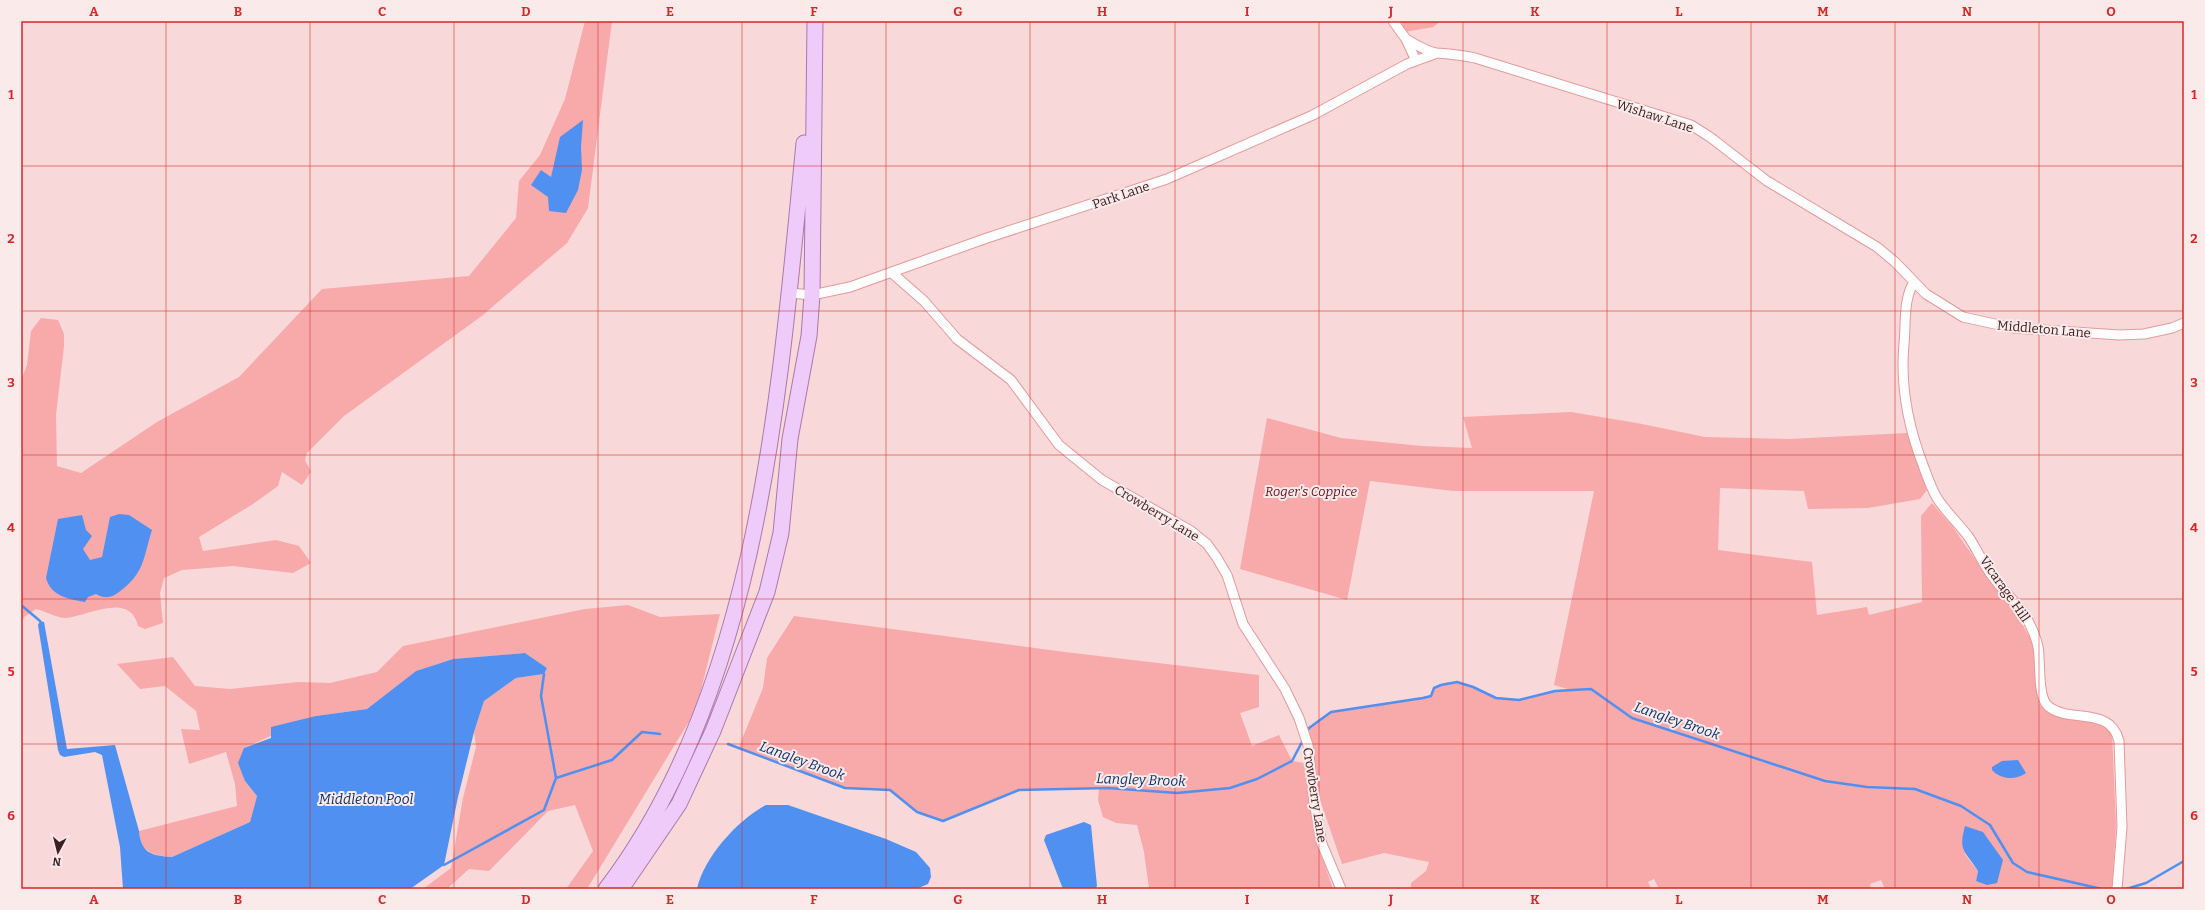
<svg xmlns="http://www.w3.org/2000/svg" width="2205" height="910" font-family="Bitter,serif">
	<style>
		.green { fill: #f8a9aa; fill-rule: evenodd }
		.water { fill: #5090f0 }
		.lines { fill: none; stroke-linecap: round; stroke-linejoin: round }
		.stream { stroke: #5090f0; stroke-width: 2.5 }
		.minor-casing { stroke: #e39a9b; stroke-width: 11 }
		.primary-casing { stroke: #aa79ac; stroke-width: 17 }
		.minor { stroke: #fff; stroke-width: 9 }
		.primary { stroke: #efcbfa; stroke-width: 15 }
		.grid { fill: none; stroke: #d62828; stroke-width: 1; stroke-opacity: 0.55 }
		.labels { text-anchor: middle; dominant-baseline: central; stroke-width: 4; stroke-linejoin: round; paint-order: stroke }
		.street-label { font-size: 13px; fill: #3c2021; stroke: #faeae9 }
		.park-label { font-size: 13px; font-style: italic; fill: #61101d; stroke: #faeae9 }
		.water-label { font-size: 14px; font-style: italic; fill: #08326e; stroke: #faeae9 }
		.neatline { fill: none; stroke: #d62828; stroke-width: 1.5 }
		.grid-label { font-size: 13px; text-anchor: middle; font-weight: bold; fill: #d62828 }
	</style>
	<rect width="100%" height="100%" fill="#f8d8d8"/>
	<!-- green -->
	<path class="green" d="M585,21H612L588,208L567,243L483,315L344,416L307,453L305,460L311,472L302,485L282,472L278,486L253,504L199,537L203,551L276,540L299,546L311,563L293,573L233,566L182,570L164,578L160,593L163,623L145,629L138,626C130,591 88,616 66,618C57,618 45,611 36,609L24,617L21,625V380L27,365L31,331L41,318L58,320L64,334V346L56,415L57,466L81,473L157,422L239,377L322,289L469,276L516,218L519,181L540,155L565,99Z
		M1401,21H1441L1433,27L1405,32Z
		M1571,412L1637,423L1705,437L1789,439L1907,433L1927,490L1920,499L1868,508L1808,509L1804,491L1720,488L1718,550L1812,562L1817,615L1867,607L1869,615L1922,602L1921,516L1932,503L1952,526L1984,572L2009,601L2033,643L2039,704L2049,712L2108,727L2112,733L2116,826L2112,889H1885L1881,880L1870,884L1871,889H1659L1654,879L1648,882L1651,889H1411V883L1426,871L1429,862L1384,853L1342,864L1319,797L1309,728L1331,712L1431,696C1443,667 1477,692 1496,698C1502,700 1510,699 1517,700C1529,700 1541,694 1553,691C1559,690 1565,691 1571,690L1554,685L1594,491H1453L1370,481L1347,600L1240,569L1267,418L1341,438L1422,446L1472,448L1463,417ZM1963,852L1997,883L1976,881L1978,871Z
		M628,605L660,617L720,614L696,710L587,889H566L593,851L575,805L548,811L489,871L469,869L447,889H423L451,868L463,798L476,747L474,732L484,701L516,678L544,674L547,668L525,653L453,659L416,671L367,709L316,716L244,748L245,781L257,796L250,822L172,857C152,855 141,853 139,831L237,806L235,784L226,752L189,764L181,729L200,730L196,711L165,686L140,689L117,664L173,657L195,686L230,689L298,682L330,683L377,672L403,646L585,609Z
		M794,616L1065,652L1259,675V707L1240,713L1252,746L1279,735L1292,761L1304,763L1317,842L1333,889H1149L1144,852L1137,825L1116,823L1103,817L1098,800L1099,788L1019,790L943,821L917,812L890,790L845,788L738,749L763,688L767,658Z"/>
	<!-- water -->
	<path class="water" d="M583,120L581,147L582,170L578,190L566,213L549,211L548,197L531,185L541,170L551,177L560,137Z
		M119,514L129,515L152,530C143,558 145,573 119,592C111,598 105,599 96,594L88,597L85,602C68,599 51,596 46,578L58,519L82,515L86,530L92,536L83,549L90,560L102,557L110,517Z
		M40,621L44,622L67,749L115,745L139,831C141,853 152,856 172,857L250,822L257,796L245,781L238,763L244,748L271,738V727L316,716L367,709L416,671L453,659L525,653L547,668L544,674L516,678L484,701L474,732L458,797L444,865L410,889H123L120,847L102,755L95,752L64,757L60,755L58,750L38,625Z
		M2018,760L2026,773C2015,781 2000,779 1992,770V767L2002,761Z
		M766,805H788L886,839L916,852L930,868L931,877L928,884L916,889H697C704,857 738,820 766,805Z
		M1084,822L1091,825L1097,886L1095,889H1063L1044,840L1046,835Z
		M1965,826L1983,832L2003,860L1997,883L1987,885L1976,881L1978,871C1965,850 1958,852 1965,826Z"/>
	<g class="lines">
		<!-- stream -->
		<path class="stream" d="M21,605L40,621
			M544,674L541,696L556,778L612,760L642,732L660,734
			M1307,732L1309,728L1331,712L1423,698L1431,696L1434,688L1441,685L1457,682L1473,687L1496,698L1519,700L1555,691L1591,689L1632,718L1825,781L1867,787L1915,789L1961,806L1990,825L2013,863L2027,872L2102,889
			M728,744L845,788L890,790L917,812L943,821L1019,790L1108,788L1177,793L1230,788L1257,779L1292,761L1303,740
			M444,865L544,810L556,778
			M2126,889L2146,883L2184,861"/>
		<defs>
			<path id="minor" d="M1393,21L1406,39L1416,61
				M1406,39C1415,44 1427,52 1437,53C1450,54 1462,55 1475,58L1691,125L1710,137L1767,181L1877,247L1895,262L1926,294L1963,317L2013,328L2120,335L2144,334L2172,328L2184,323
				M892,273L924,301L957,339L1011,380L1059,445L1102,480L1191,531L1207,544L1217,558L1227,575L1243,624L1285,689L1299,718L1308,745L1314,802L1322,844L1341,889
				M1914,282C1903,299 1906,325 1904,344C1900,387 1908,426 1923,465C1927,476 1931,488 1937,498C1946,512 1958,523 1968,536C1977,549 1983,564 1993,577C2003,592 2019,603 2027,619C2032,628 2036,637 2038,647C2041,662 2037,696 2048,706C2069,724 2110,705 2119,741L2122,827L2117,889
				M790,293L812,295L850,287L987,238L1167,179L1313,115L1407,64L1437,53"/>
			<path id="primary" d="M606,889C760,687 780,387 804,143
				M621,889L679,804L713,731L767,592L781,533L790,439L809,336L812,295L815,21"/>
		</defs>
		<!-- minor casing -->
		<use href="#minor" class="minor-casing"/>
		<!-- primary casing -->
		<use href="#primary" class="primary-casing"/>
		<!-- minor -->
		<use href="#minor" class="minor"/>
		<!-- primary -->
		<use href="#primary" class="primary"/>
	</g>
	<!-- grid -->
	<path class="grid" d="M166,21V889M310,21V889M454,21V889M598,21V889M742,21V889M886,21V889M1030,21V889M1175,21V889M1319,21V889M1463,21V889M1607,21V889M1751,21V889M1895,21V889M2039,21V889M21,166H2184M21,311H2184M21,455H2184M21,599H2184M21,744H2184"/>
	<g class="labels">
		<!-- street labels -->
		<g class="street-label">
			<text transform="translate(1655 116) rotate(18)">Wishaw Lane</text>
			<text transform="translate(1121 195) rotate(-19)">Park Lane</text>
			<text transform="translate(2044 329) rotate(5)">Middleton Lane</text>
			<text transform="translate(1157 513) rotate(31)">Crowberry Lane</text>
			<text transform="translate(2005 589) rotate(55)">Vicarage Hill</text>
			<text transform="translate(1315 795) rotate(81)">Crowberry Lane</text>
		</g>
		<!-- park labels -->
		<g class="park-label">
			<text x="1311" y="491">Roger's Coppice</text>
		</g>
		<!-- water labels -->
		<g class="water-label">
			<text transform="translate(1677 721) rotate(19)">Langley Brook</text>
			<text transform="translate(802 761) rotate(20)">Langley Brook</text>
			<text transform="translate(1141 780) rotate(2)">Langley Brook</text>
			<text x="366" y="799">Middleton Pool</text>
		</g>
	</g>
	<!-- border -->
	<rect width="2205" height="910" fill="none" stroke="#faeae9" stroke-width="44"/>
	<!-- north arrow -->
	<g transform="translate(58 852) rotate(187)" stroke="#faeae9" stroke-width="3" paint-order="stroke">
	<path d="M0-3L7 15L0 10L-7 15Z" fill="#3c2021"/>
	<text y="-6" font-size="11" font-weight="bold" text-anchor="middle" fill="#3c2021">N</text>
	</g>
	<rect x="22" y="22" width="2161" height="866" class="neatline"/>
	<g class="grid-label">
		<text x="94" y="16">A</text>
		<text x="238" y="16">B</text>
		<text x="382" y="16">C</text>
		<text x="526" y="16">D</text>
		<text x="670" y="16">E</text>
		<text x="814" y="16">F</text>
		<text x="958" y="16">G</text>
		<text x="1102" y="16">H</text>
		<text x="1247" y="16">I</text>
		<text x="1391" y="16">J</text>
		<text x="1535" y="16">K</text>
		<text x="1679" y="16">L</text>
		<text x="1823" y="16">M</text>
		<text x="1967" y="16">N</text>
		<text x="2111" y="16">O</text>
		<text x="11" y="99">1</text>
		<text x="2194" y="99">1</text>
		<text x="11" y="243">2</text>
		<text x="2194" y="243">2</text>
		<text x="11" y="387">3</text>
		<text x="2194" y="387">3</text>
		<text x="11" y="532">4</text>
		<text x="2194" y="532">4</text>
		<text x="11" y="676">5</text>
		<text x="2194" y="676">5</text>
		<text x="11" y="820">6</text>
		<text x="2194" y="820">6</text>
		<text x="94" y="904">A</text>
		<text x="238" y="904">B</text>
		<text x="382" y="904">C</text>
		<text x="526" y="904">D</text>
		<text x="670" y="904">E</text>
		<text x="814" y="904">F</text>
		<text x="958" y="904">G</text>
		<text x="1102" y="904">H</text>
		<text x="1247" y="904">I</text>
		<text x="1391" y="904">J</text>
		<text x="1535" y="904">K</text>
		<text x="1679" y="904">L</text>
		<text x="1823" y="904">M</text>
		<text x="1967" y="904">N</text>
		<text x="2111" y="904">O</text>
	</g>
</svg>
